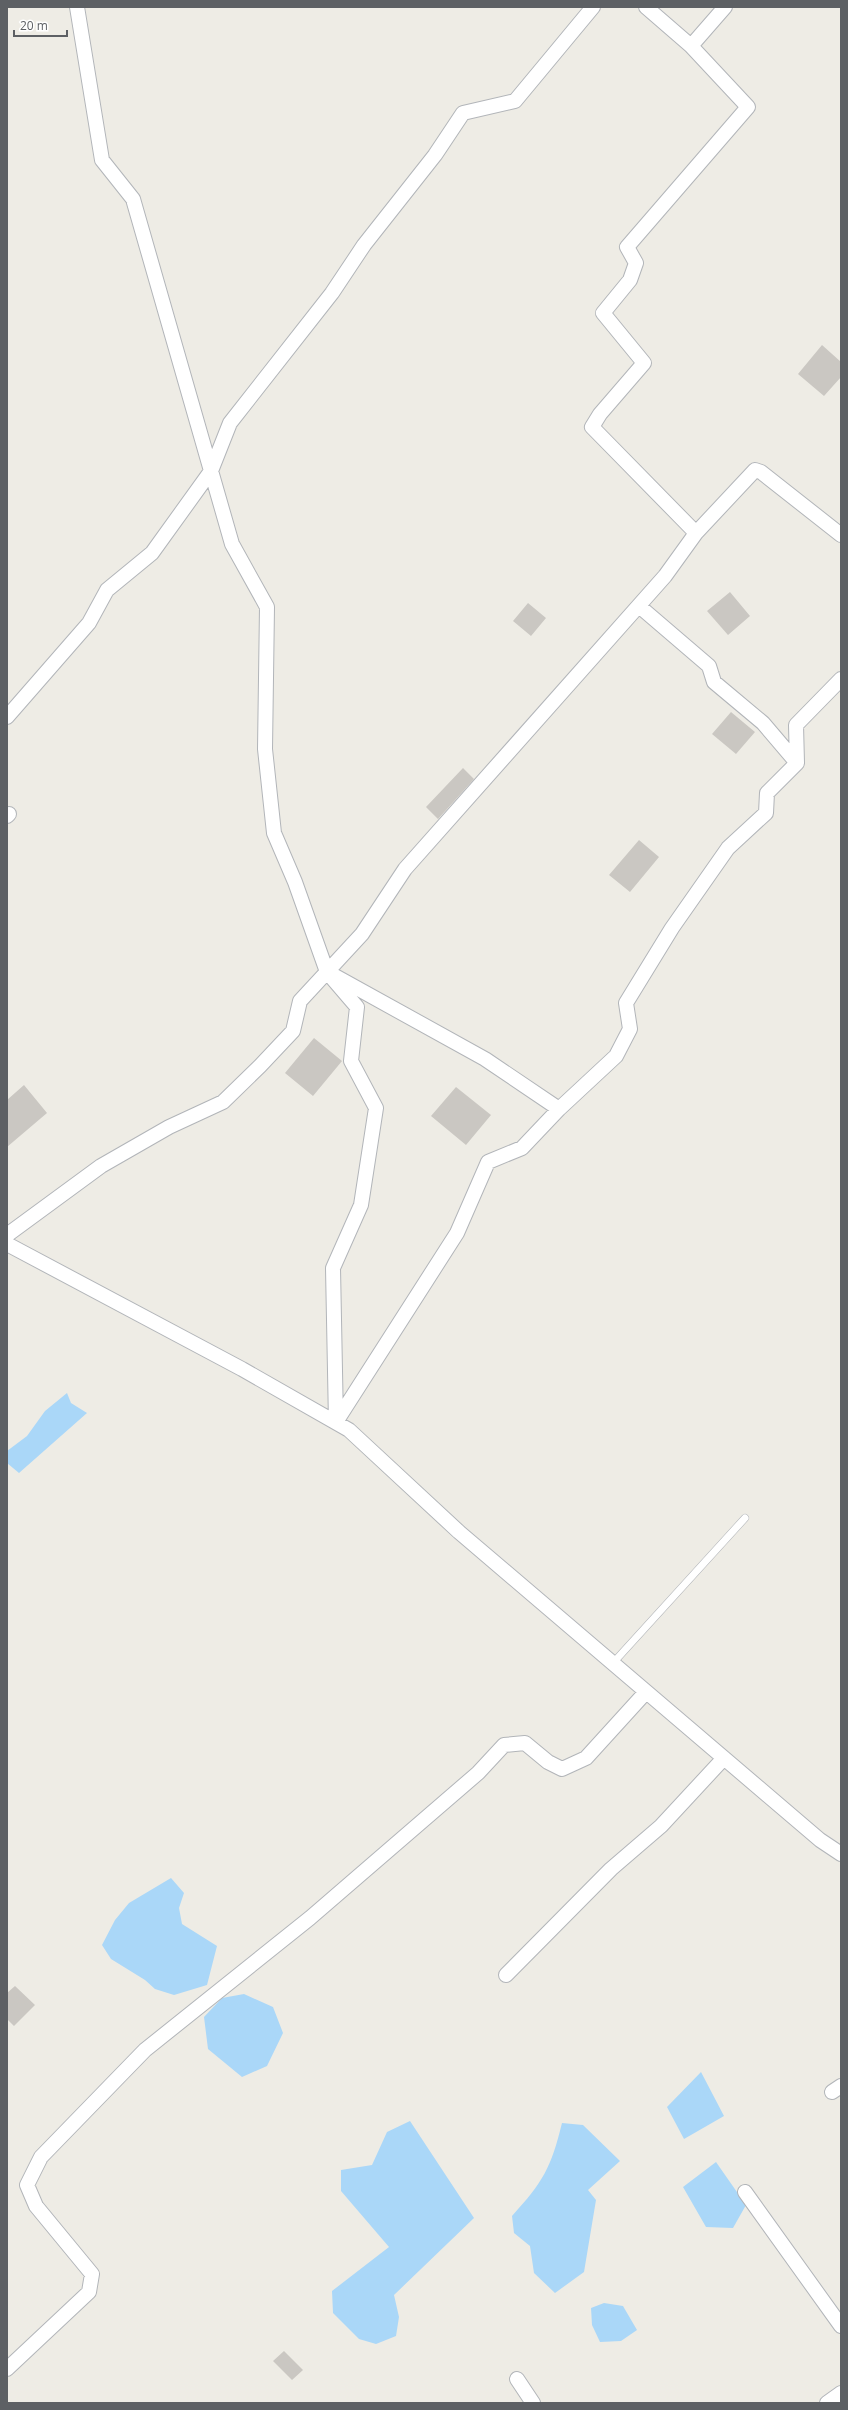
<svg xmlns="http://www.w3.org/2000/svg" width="848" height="2410" font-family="'Open Sans',sans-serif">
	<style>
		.water { fill: #aad7f8 }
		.building { fill: #cac7c2 }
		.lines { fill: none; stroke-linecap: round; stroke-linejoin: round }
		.service-casing { stroke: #b2b5b9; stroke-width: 8 }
		.minor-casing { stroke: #b2b5b9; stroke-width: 16 }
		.service { stroke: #fff; stroke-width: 7 }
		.minor { stroke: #fff; stroke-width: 14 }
	</style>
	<rect width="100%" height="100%" fill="#eeece5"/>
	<!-- water -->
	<path class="water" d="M67,1393L71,1403L87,1413L19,1473L7,1463V1451L27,1436L45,1411Z
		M171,1878L184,1893L179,1908L182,1924L217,1946L207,1985L174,1995L155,1989L145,1980L111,1959L102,1945L115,1920L129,1903Z
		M244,1994L273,2007L283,2033L267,2066L242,2077L208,2049L204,2017L222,1998Z
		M701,2072L724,2116L684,2139L667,2107Z
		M410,2121L474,2218L394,2295L399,2317L396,2336L376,2344L359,2339L333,2313L332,2291L389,2247L341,2191V2170L372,2165L387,2132Z
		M562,2123L583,2125L620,2161L588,2190L596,2200L584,2272L555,2293L534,2273L530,2246L514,2233L512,2216C543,2182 551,2168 562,2123Z
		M716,2162L746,2205L733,2228L706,2227L683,2187Z
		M604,2303L623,2306L637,2330L621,2341L600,2342L592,2325L591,2308Z"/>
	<!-- building -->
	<path class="building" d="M822,345L841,362V377L824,396L798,374Z
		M730,592L750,616L728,635L707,611Z
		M528,603L546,618L531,636L513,621Z
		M731,712L755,732L736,754L712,734Z
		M463,768L474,779L438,819L426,807Z
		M639,840L659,857L630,892L609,875Z
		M314,1038L342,1061L313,1096L285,1073Z
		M24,1085L47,1113L7,1147V1100Z
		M456,1087L491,1115L466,1145L431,1116Z
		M15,1986L35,2005L14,2026L7,2019V1993Z
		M284,2351L303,2370L292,2380L273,2361Z"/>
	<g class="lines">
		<defs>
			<path id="service" d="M613,1663L745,1518"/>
			<path id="minor" d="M77,7L102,160L133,199L232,544L267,607L265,749L274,833L295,882L327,972L357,1007L351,1061L376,1108L361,1205L333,1268L336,1422
				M646,7L691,46L725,7
				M696,533L755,470L761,472L841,535
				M639,606L709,666L714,682L763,723L797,763
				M7,717L89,623L107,590L152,553L211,471L230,423L332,293L364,245L435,155L463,113L515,101L593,7
				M7,816L9,814
				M335,976L485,1059L559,1109
				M7,1235L101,1166L169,1127L223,1102L260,1066L293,1031L300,1001L362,934L405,869L665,576L696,533L592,427L600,414L644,363L603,313L630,280L636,263L627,247L748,107L691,46
				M7,1244L242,1369L349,1430L459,1532L820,1840L841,1854
				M336,1422L457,1233L488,1162L522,1148L559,1109L616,1056L630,1029L626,1003L672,928L728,848L766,813L767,793L797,763L796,725L841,679
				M506,1975L611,1869L661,1826L724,1758
				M832,2092L841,2086
				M745,2192L841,2326
				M7,2369L89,2292L92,2274L36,2206L27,2185L41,2157L145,2050L310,1918L478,1773L504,1745L525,1743L548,1762L562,1769L586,1758L646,1692
				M517,2379L533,2403
				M827,2403L841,2393"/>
		</defs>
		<!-- service casing -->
		<use href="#service" class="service-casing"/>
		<!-- minor casing -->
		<use href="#minor" class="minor-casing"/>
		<!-- service -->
		<use href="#service" class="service"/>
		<!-- minor -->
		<use href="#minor" class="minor"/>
	</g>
	<!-- border -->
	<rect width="848" height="2410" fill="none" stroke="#5d6064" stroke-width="16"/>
	<!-- scale -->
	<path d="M14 30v6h53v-6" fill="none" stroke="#5d6064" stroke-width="2"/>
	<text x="20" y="30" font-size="12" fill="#5d6064" stroke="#ffffff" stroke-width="3" paint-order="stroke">20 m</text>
</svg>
